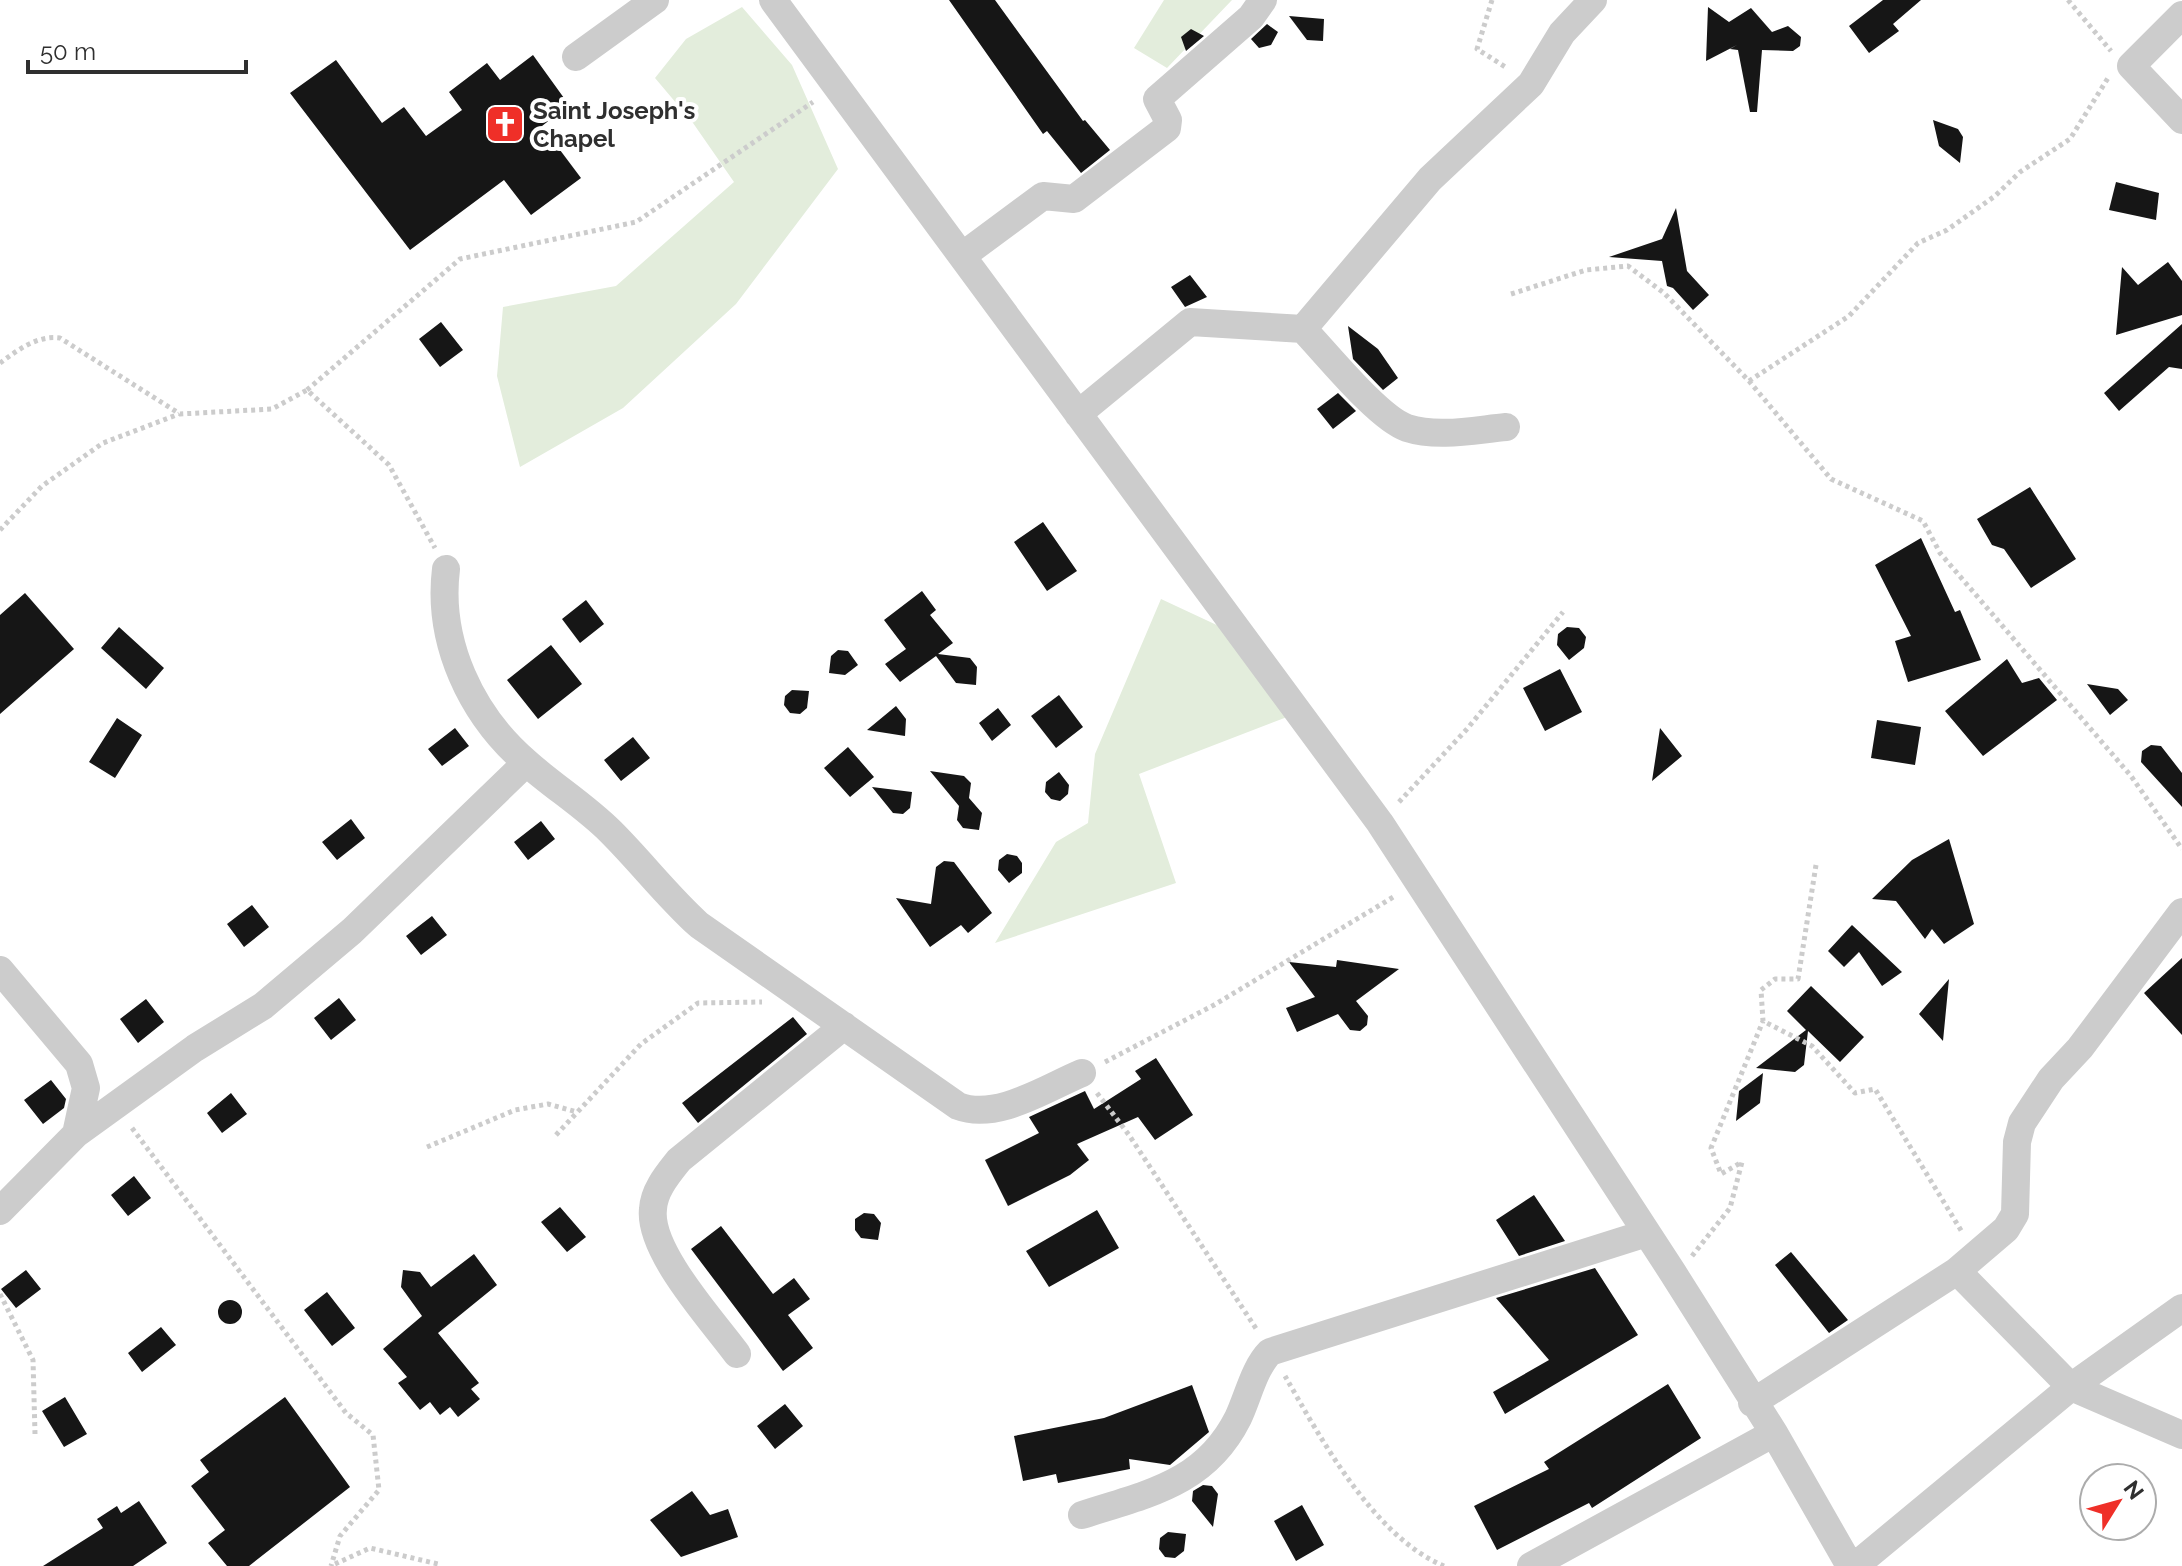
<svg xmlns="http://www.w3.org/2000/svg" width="2182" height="1566" font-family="Raleway,sans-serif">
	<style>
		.green { fill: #e3eddc }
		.building { fill: #161616 }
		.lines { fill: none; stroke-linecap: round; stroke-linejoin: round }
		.path { stroke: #ccc; stroke-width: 5; stroke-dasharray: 4 4; stroke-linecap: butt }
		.minor { stroke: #ccc; stroke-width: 28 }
		.labels { text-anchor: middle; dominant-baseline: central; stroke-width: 8; stroke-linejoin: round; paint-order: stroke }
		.poi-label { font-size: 24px; font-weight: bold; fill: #2f2f2f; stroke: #fff; text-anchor: start }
	</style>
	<rect width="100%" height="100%" fill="#fff"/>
	<!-- green -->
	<path class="green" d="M1164,0H1232L1167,68L1134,48Z
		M742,7L792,65L838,169L736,304L623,408L520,467L497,376L503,307L616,286L734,182L693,123L655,78L686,39Z
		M1161,599L1221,627L1287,717L1139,774L1176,883L995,943L1056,842L1088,823L1095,754Z"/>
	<!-- building -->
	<path class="building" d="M949,0H995L1083,121L1085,120L1110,150L1081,173L1047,131L1043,134Z
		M1883,0H1921L1893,24L1899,31L1869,53L1849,26Z
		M1708,7L1729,22L1751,8L1772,32L1788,26L1801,37L1800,46L1793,51L1762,50L1757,112H1750L1738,50L1730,49L1737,45L1706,61Z
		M1289,16L1324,19L1323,41L1307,40Z
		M1267,24L1278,32L1271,45L1259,48L1251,39Z
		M1191,29L1204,36L1186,51L1181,37Z
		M533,55L569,105L542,126L581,178L531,215L504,180L410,250L290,93L336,60L382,123L404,107L426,136L462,110L449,92L487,63L500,80Z
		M1933,120L1958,129L1963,137L1960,163L1939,146Z
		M2116,182L2159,193L2156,220L2109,210Z
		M1676,208L1687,271L1709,295L1693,310L1673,288L1667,286L1662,261L1609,257L1662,239Z
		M2168,262L2182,281V315L2116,335L2122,267L2138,285Z
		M1190,275L1207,297L1185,307L1171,287Z
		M441,322L463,350L440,367L419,339Z
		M2182,324V369L2169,367L2119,411L2104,393Z
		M1348,326L1378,349L1398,378L1383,390L1353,359Z
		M1338,393L1356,411L1333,429L1317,409Z
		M2030,487L2076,559L2031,588L2004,549L1992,545L1977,519Z
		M1043,522L1077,571L1047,591L1014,542Z
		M1921,538L1955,612L1960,610L1981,660L1908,682L1895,641L1911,636L1875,565Z
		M922,591L936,610L930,615L953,643L938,654L970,658L977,667L976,685L956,683L936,656L900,682L885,664L906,649L884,620Z
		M25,593L74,649L0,714V615Z
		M586,600L604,624L580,643L562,619Z
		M119,627L164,668L146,689L101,648Z
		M1567,627L1579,628L1586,637L1584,648L1569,660L1557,645L1558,634Z
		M551,645L582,684L538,719L507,680Z
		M838,650L848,651L858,665L845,675L829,673L831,656Z
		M2007,659L2022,683L2039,678L2057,700L1983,756L1945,711Z
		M1560,669L1582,712L1545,731L1523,688Z
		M2087,684L2118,689L2128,700L2110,715Z
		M792,690L809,691L807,708L800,714L790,713L784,705L785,696Z
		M1059,695L1083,727L1056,748L1031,716Z
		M896,706L906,719L905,736L867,730Z
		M998,708L1011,725L992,741L979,723Z
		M117,718L142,735L115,778L89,762Z
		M1877,720L1921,727L1915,765L1871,758Z
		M455,728L469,746L442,766L428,749Z
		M1660,728L1682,756L1652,781Z
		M633,737L650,758L621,781L604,760Z
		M2151,745L2161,746L2182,773V807L2141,762L2142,751Z
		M848,747L874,777L850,797L824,768Z
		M930,771L964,776L971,783L969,798L982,813L979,830L963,828L957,820L959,806Z
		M1059,772L1069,785L1068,794L1060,801L1051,799L1045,792L1046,782Z
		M872,787L912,792L910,808L903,814L893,813Z
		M351,819L365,838L337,860L322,842Z
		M541,821L555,839L528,860L514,842Z
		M1949,839L1974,924L1944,944L1932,929L1925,939L1896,901L1872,899L1912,860Z
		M1007,854L1017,856L1022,863V873L1009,883L998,870L999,860Z
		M944,861L954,862L992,913L968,933L961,925L930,947L896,898L931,904L936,867Z
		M252,905L269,927L244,947L227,924Z
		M432,916L447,935L421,955L406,936Z
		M1851,926L1852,925L1902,972L1882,986L1859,952L1844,967L1828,951Z
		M2182,958V1035L2144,993Z
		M1337,960L1399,969L1356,1001L1368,1016L1367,1025L1360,1031L1350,1030L1338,1014L1297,1032L1286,1008L1315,997L1289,962L1336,967Z
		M1949,979L1943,1041L1919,1014Z
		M1811,986L1864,1037L1840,1062L1808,1031L1804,1065L1795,1072L1756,1068L1806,1030L1787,1011Z
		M339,998L356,1020L331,1040L314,1018Z
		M146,999L164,1022L138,1043L120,1019Z
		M793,1017L807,1034L698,1123L682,1103Z
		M1156,1058L1193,1115L1155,1140L1138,1117L1077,1144L1089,1160L1070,1175L1008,1206L985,1160L1039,1133L1029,1117L1085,1091L1094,1109L1141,1079L1135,1071Z
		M1763,1073L1760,1103L1736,1121L1739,1091Z
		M51,1080L66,1099L64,1108L43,1124L24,1100Z
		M231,1093L247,1114L222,1133L207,1113Z
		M134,1176L151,1198L128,1216L111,1195Z
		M1534,1195L1565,1241L1519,1256L1496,1220Z
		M560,1207L586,1237L567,1252L541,1222Z
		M1097,1210L1119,1248L1049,1287L1026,1251Z
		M864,1213L874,1214L881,1223L878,1240L861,1238L855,1230V1219Z
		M721,1226L773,1294L794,1278L810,1299L788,1315L813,1348L783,1371L691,1249Z
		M1791,1252L1848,1320L1829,1333L1775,1265Z
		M474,1254L497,1285L438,1333L479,1383L471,1389L480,1399L458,1417L450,1407L440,1415L430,1402L420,1410L398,1383L407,1377L383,1349L422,1316L401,1287L403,1270L420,1272L431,1287Z
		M1595,1268L1638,1335L1505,1414L1493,1392L1549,1360L1496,1298Z
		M26,1270L41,1289L16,1308L1,1289Z
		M327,1292L355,1328L332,1346L304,1310Z
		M218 1312a12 12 0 1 1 24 0a12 12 0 1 1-24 0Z
		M161,1327L176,1345L142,1372L128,1353Z
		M1668,1384L1701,1438L1592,1508L1589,1503L1497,1550L1474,1506L1549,1469L1544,1462Z
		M1192,1385L1209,1432L1170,1465L1129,1459L1130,1469L1058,1483L1056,1474L1023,1481L1014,1436L1104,1418Z
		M65,1397L87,1434L64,1447L42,1411Z
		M285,1397L350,1487L249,1566H227L208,1543L225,1530L191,1486L209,1472L200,1460Z
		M785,1404L803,1426L775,1449L757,1426Z
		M1203,1485L1212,1486L1218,1494L1213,1527L1192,1501L1193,1491Z
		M692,1491L710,1515L728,1509L738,1537L681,1557L650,1520Z
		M139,1501L167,1543L133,1566H43L103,1528L97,1519L117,1506L121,1513Z
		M1302,1505L1324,1545L1296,1561L1274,1521Z
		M1168,1532L1186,1534L1184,1551L1175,1558L1165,1557L1159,1549L1160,1538Z"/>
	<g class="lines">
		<!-- path -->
		<path class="path" d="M1492,0L1477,49L1507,68
			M2068,0L2111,51
			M1511,294L1586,270L1628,266L1664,293L1749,381L1831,479L1923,521L1940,553L2131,776L2182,849
			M0,363C18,350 37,335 60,338L180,414L272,409L307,390L389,465L435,548
			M1749,381L1849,316L1918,243L1947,230L1995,196L2020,172L2070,139L2108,78
			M307,390L460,259L636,222L813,102
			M0,530L42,486L103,443L179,414
			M1399,802L1467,729L1563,612
			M1816,865L1798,979H1775L1761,990L1763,1021L1812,1046L1855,1093L1875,1089L1962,1232
			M1105,1062L1214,1005L1395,896
			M1097,1093L1129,1135L1257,1330
			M132,1128L346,1413L373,1435L379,1490L340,1536L331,1566
			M556,1135L641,1044L698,1003L762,1002
			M427,1147L515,1110L548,1104L577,1112
			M1692,1256L1730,1208L1742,1162L1721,1174L1711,1148L1763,1021
			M0,1294L33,1360L35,1434
			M1285,1376C1321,1439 1374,1537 1444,1566
			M335,1564L370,1548L438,1564"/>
		<!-- minor -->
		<path class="minor" d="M773,0L1380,823L1673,1273L1774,1433L1850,1566
			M2182,15L2131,66L2182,120
			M576,57L655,0
			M962,256L1043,196L1074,199L1167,128L1168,120L1157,99L1251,17L1263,0
			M1303,329L1430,179L1531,84L1562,33L1593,0
			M1078,414L1190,322L1303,329C1326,353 1378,418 1407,428C1438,438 1474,430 1506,427
			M446,569C437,642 471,715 527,763C554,787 585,806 611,832C642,863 667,896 699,925L958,1106C997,1121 1046,1088 1082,1073
			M0,970L79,1064L86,1088L76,1134
			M0,1211L76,1134L195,1048L263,1006L352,931L526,763
			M1957,1271L2071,1387L2182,1435
			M737,1354C713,1321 648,1251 653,1209C654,1190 668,1174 679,1160L844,1026
			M1752,1403L1957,1271L2006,1229L2015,1214L2017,1142L2022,1123L2051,1079L2080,1048L2182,912
			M1082,1515C1147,1494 1205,1484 1238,1418C1248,1397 1254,1368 1270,1352L1647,1233
			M1531,1566L1774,1433
			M1855,1566L2071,1387L2182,1308"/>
	</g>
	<!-- icons -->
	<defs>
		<symbol id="church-square" viewBox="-11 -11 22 22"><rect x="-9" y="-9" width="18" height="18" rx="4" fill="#ef2f28" stroke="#fff"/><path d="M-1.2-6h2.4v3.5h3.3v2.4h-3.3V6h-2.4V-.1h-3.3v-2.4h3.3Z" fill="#fff"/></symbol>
	</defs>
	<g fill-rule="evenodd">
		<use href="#church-square" x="483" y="102" width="44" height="44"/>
	</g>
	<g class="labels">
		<!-- poi labels -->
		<g class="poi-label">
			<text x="533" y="110">Saint Joseph's<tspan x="533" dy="28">Chapel</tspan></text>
		</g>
	</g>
	<!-- north arrow -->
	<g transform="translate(2118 1502) rotate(53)"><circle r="38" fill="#ffffff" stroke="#acacac" stroke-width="2"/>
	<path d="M0-6L14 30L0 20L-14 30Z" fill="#ef2f28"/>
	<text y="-12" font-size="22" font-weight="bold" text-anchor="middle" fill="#2f2f2f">N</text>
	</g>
	<!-- scale -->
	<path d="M28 60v12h218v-12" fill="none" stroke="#2f2f2f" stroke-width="4"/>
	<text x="40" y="60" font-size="24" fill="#2f2f2f" stroke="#ffffff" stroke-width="6" paint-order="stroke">50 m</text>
</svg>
